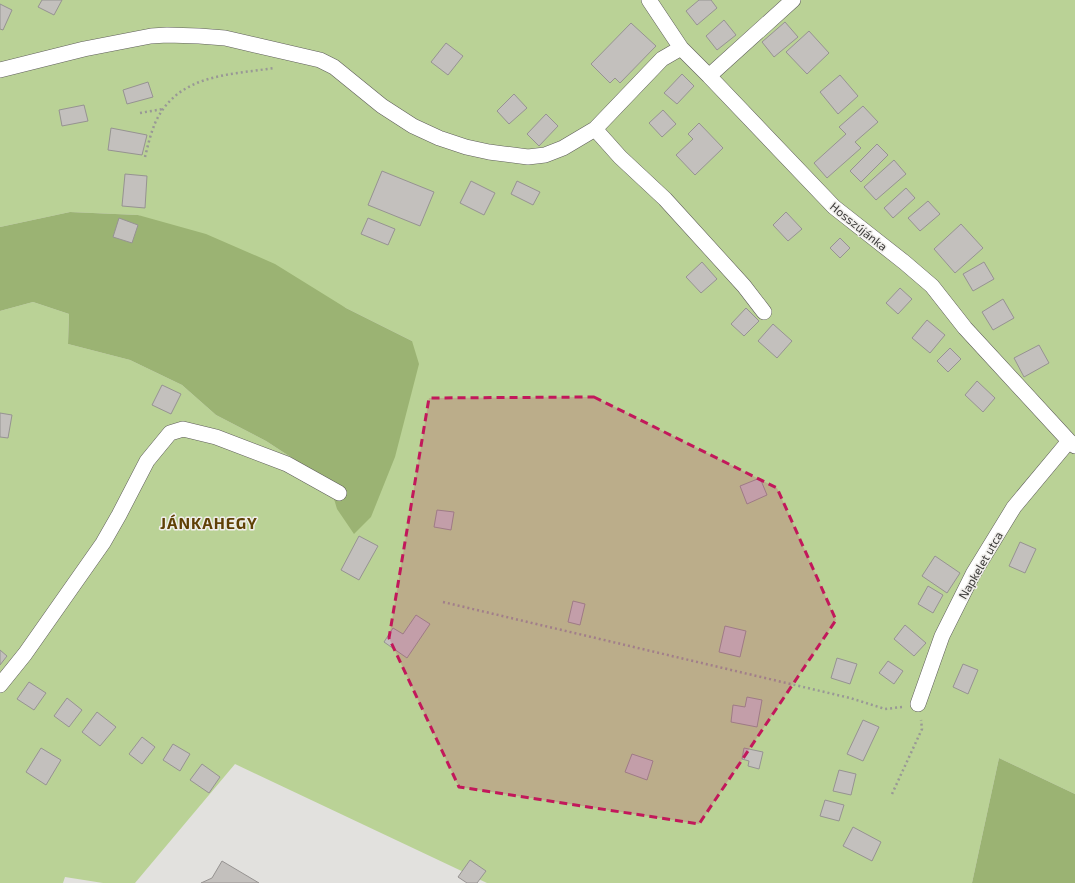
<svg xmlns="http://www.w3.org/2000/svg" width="1075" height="883" font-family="'Exo 2',sans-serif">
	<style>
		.green { fill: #bad296 }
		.forest { fill: #9bb373 }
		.building { fill: #c3c0bd; stroke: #969391 }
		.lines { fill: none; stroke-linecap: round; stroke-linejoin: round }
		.minor-casing { stroke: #5f5e5b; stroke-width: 16 }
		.path { stroke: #999896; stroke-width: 2.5; stroke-dasharray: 2 3; stroke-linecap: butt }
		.minor { stroke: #fff; stroke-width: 15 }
		.marked { fill: #c2185b; fill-opacity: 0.2; stroke: #c2185b; stroke-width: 3; stroke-dasharray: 8 5; stroke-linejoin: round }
		.labels { text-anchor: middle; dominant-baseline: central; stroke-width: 3; stroke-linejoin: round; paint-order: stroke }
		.street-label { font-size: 12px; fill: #3c3b3a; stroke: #f0eeeb }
		.district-label { font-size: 16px; font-weight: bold; letter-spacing: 1px; fill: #5f4005; stroke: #f0eeeb }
	</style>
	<rect width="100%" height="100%" fill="#e2e1de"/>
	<!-- green -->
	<path class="green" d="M0,0H1075V794L999,758L972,883H487L235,764L135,883H103L65,877L63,883H0V311L33,302L69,314L68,344L130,360L182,385L216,415L266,441L329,482L412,341L346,308L138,215L70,212L0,227Z"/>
	<!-- forest -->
	<path class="forest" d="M70,212L138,215L206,234L275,264L346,308L412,341L419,364L395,457L371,517L354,534L337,509L329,482L266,441L216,415L182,385L130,360L68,344L69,314L33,302L0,311V227Z
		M999,758L1075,794V883H972Z"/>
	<!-- building -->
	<path class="building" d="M42,0H62L54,15L38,7Z
		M699,0H711L717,8L697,25L686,11Z
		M0,4L12,10L3,30L0,29Z
		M724,20L736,35L717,50L706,36Z
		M785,22L798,37L774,57L762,42Z
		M631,23L656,46L620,83L615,78L610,83L591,64Z
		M809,31L829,53L807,74L786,52Z
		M446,43L463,56L448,75L431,62Z
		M682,74L694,86L677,104L664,93Z
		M840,75L858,96L838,114L820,92Z
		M148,82L153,97L127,104L123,90Z
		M514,94L527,108L509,124L497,111Z
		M84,105L88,121L62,126L59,110Z
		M863,106L878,122L855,142L861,148L827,178L814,163L846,134L839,127Z
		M663,110L676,124L662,137L649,123Z
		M546,114L558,126L539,146L527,134Z
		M699,123L723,148L695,175L676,155L693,139L688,134Z
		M111,128L147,135L142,155L108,150Z
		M877,144L888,155L861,182L850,171Z
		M894,160L906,174L876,200L864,187Z
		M382,171L434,192L420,226L368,205Z
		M125,174L147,176L145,208L122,206Z
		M471,181L495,193L484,215L460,203Z
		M517,181L540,192L533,205L511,194Z
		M906,188L915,198L893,218L884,208Z
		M928,201L940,214L920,231L908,218Z
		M786,212L802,229L788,241L773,225Z
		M119,218L138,225L132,243L113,237Z
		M368,218L395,229L388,245L361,234Z
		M961,224L983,248L955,273L934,249Z
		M840,238L850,248L840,258L830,248Z
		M702,262L717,279L701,293L686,277Z
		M984,262L994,279L973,291L963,274Z
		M900,288L912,299L898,314L886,303Z
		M1003,299L1014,318L993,330L982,312Z
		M746,308L759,321L744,336L731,324Z
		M927,320L945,335L930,353L912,338Z
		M773,324L792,341L777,358L758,341Z
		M1039,345L1049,363L1024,377L1014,358Z
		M950,348L961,359L948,372L937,361Z
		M977,381L995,398L983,412L965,395Z
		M162,385L181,394L171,414L152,405Z
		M0,413L12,415L8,438L0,437Z
		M760,478L767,495L747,504L740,486Z
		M437,510L454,512L451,530L434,527Z
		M359,536L378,546L359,580L341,570Z
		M1020,542L1036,549L1025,573L1009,566Z
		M935,556L960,573L947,593L922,576Z
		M928,586L943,595L933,613L918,604Z
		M573,601L585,604L580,625L568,622Z
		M416,615L430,624L407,658L384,642L393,628L403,634Z
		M905,625L926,643L914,656L894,639Z
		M725,626L746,631L740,657L719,652Z
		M0,650L7,656L0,665Z
		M837,658L857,664L850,684L831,678Z
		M888,661L903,671L894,684L879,673Z
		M963,664L978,670L968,694L953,687Z
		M29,682L46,693L34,710L17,699Z
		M747,697L762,700L757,727L731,722L733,705L745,707Z
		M67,698L82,710L69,727L54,716Z
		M97,712L116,727L100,746L82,732Z
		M863,720L879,727L863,761L847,754Z
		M142,737L155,747L142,764L129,754Z
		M173,744L190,754L180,771L163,760Z
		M41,748L61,760L46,785L26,772Z
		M744,748L763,752L759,769L748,766L749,761L742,759Z
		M632,754L653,761L647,780L625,772Z
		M202,764L220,777L209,793L190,780Z
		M839,770L856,774L851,795L833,791Z
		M825,800L844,805L839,821L820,816Z
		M853,827L881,842L872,861L843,846Z
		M470,860L486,871L477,883H467L458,877Z
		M222,861L259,883H201L212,878Z"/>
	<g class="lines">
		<defs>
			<path id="minor" d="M649,0L681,48L709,76L834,207L904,262L932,286L965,328L1069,441L1075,446
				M0,70L84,49L151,36L167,35L199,36L225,38L320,60L334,67L382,106L413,126L439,138L466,147L489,152L528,157L545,155L563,148L595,129L662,59L681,48
				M709,76L793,0
				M595,129L620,157L665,199L744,286L764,312
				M0,685L25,654L103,543L119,515L147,461L170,433L183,429L216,437L287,464L339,493
				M918,704L942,636L973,574L1014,507L1069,441"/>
		</defs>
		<!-- minor casing -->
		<use href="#minor" class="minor-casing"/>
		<!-- path -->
		<path class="path" d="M140,113L163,109
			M145,157C148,145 151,132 156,121C179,74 229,75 274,68
			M443,602L850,698L885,709L902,707
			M892,794L922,729L921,720"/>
		<!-- minor -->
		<use href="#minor" class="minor"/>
	</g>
	<!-- marked area -->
	<path class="marked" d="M594,397L777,488L836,620L699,824L459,787L389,638L429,398Z"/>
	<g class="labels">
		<!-- street labels -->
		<g class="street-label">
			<text transform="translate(859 226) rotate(39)">Hosszújánka</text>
			<text transform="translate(980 565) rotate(-60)">Napkelet utca</text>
		</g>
		<!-- district labels -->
		<g class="district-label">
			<text x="209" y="522">JÁNKAHEGY</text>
		</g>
	</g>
</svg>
